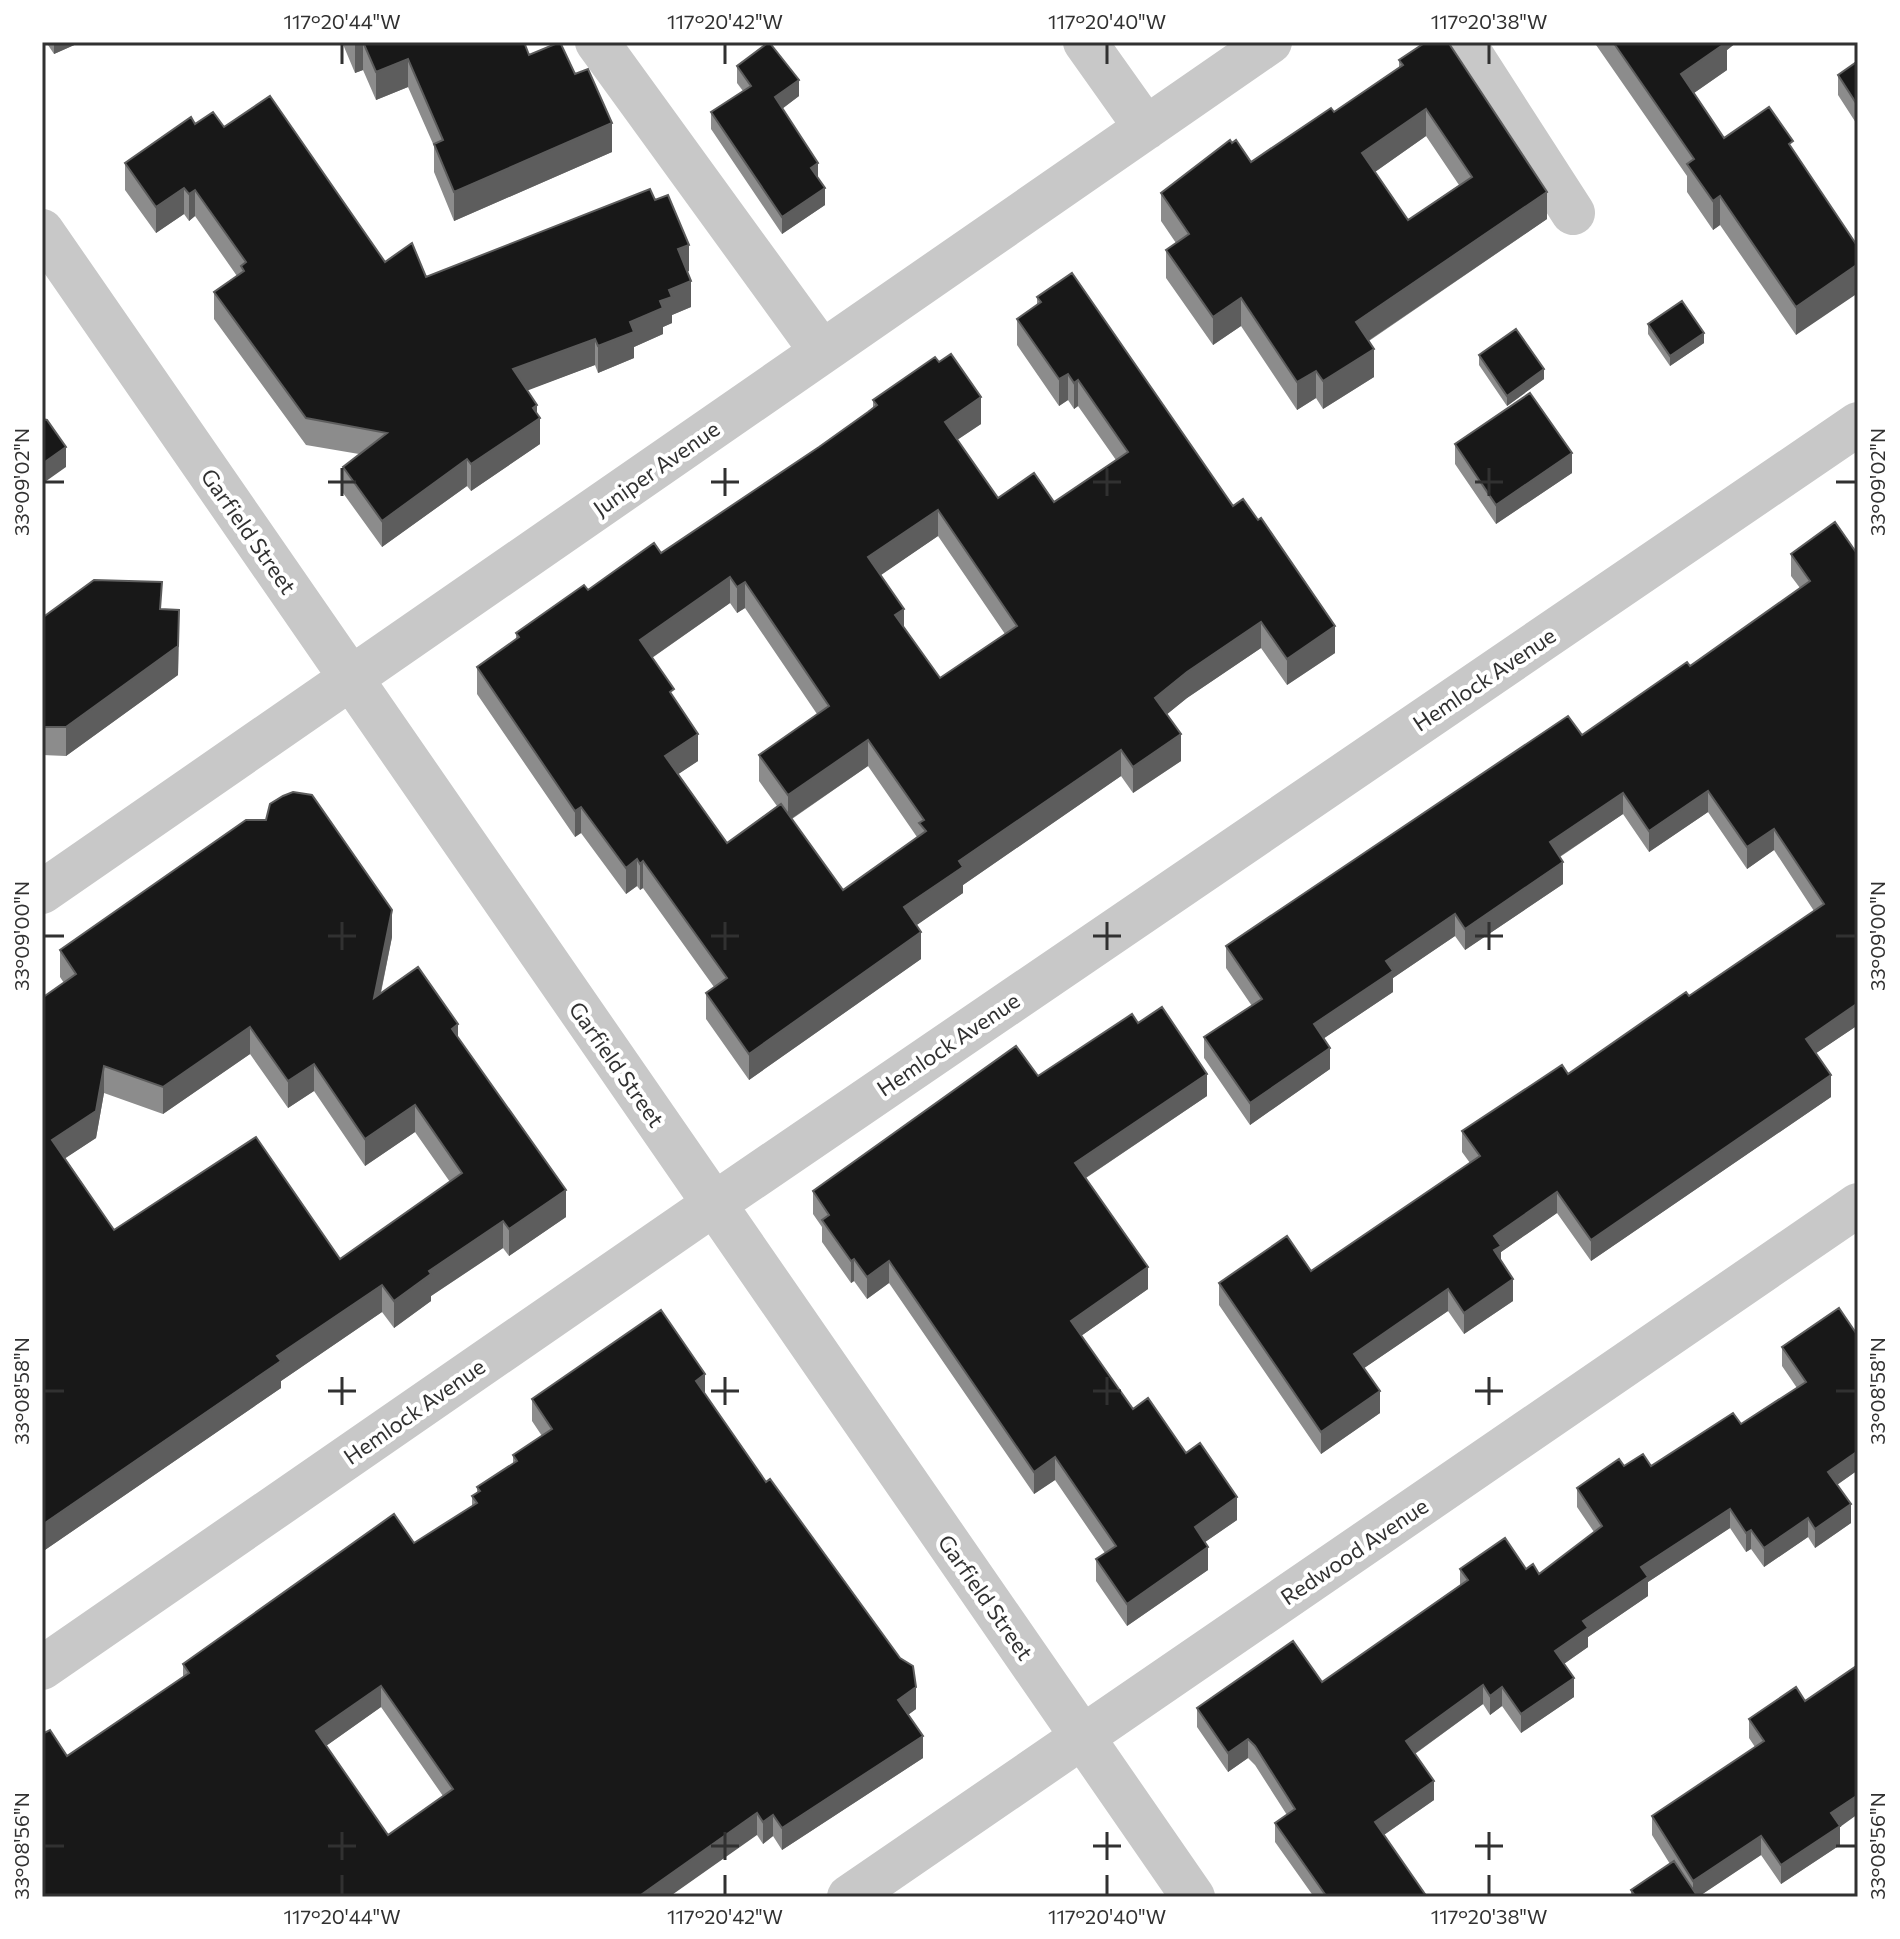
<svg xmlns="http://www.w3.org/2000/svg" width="1900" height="1939" font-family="Commissioner,sans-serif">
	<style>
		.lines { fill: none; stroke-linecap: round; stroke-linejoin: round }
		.minor { stroke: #c8c8c8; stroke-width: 44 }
		.wall { fill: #8c8c8c; fill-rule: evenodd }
		.shaded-wall { fill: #5d5d5d }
		.building { fill: #181818; stroke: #5d5d5d; stroke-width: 2; fill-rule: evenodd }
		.ticks { fill: none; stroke: #313131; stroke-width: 3 }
		.labels { text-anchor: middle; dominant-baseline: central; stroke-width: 8; stroke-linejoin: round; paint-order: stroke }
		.street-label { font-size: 22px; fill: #313131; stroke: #fff }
		.neatline { fill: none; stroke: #313131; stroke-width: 3 }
		.ticks-label { font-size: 20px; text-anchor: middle; fill: #313131 }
	</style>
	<rect width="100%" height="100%" fill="#fff"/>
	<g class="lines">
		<!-- minor -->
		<path class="minor" d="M597,42L822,352
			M1085,42L1146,128
			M1463,42L1573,213
			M42,231L1193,1897
			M42,892L1270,42
			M42,1668L714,1204L1858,424
			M849,1897L1858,1205"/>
	</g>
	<!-- wall -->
	<path class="wall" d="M46,42H81L54,54Z
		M342,42H524L529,55L575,74L612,152L454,221L434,172V146L408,87L376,100L363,70L355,73Z
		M1594,42H1737L1727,50V70L1694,93L1724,138L1793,151L1858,247L1796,335L1720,225L1713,230L1687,192V176Z
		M1399,60L1547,219L1369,341L1374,377L1323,409L1316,398L1297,410L1241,326L1213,345L1166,278V250L1176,243L1161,221V193L1232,143L1251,162L1334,112L1399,68ZM1426,136L1459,185L1408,220L1375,172Z
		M1858,61V126L1838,95V75Z
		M737,66L799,96L782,109L825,205L782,234L711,129V112L743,91L737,83Z
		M195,124L224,127L385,262L426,277L689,271L687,272L691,307L672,315V323L663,327V334L634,347V358L598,373L595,365L527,390L537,414L540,444L471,491L467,486L382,547L343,493V467L359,454L306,445L214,319V292L237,276L195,216L189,221L184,214L156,233L125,190V163Z
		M1037,297L1233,506L1335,653L1287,685L1261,648L1187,698L1167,714L1181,761L1133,793L1121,776L963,885V893L916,925L921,959L749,1080L706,1019V993L714,987L643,888L640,890L637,886L626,894L581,833L575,837L477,694V667L516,639V633L588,590L661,553L819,447L868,412L873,408V400L981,424L957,440L998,498L1054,502L1116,460L1078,406L1074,409L1068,400L1059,406L1017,345V319L1037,305ZM938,536L1005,634L940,678L904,627L880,575ZM730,603L737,613L745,608L817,714L759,755V781L777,806L727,843L678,774L698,761L674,698L652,658ZM868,766L917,837L843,890L792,819Z
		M1648,324L1704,343L1670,366L1648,334Z
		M1479,355L1544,379L1507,406L1479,365Z
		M1455,444L1572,473L1496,524L1455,464Z
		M1791,554L1858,555V1025L1816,1053L1831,1097L1591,1261L1557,1213L1501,1252V1261L1513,1301L1464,1334L1448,1311L1364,1368L1380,1413L1321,1454L1219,1305V1283L1311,1271L1470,1163L1462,1152V1131L1568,1074L1689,996L1814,911L1774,850L1747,869L1708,812L1649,852L1623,814L1560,857L1563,884L1465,950L1455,936L1393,978V992L1324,1038L1330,1069L1250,1125L1204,1058V1037L1252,1006L1226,968V946L1582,735L1690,666L1800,588L1791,576Z
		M162,610L179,639L178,675L66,756L42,755V618Z
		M392,937L381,993L458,1038L566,1217L509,1256L503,1248L431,1296V1301L394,1328L382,1312L281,1381V1388L42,1552L64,983L60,977V950ZM250,1054L288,1108L314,1091L365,1166L415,1132L450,1182L340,1259L114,1230L65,1158L96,1138L104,1093L163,1114Z
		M1138,1023L1207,1096L1086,1178L1148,1289L1081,1336L1133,1409L1186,1453L1237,1520L1205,1542L1208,1570L1127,1626L1096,1581V1559L1105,1553L1055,1480L1034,1494L889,1283L867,1299L854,1281L851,1283L822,1242V1227L813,1214V1191L1038,1076Z
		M1839,1308L1858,1470L1837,1485L1851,1523L1815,1548L1808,1537L1764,1567L1751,1549L1746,1552L1730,1528L1648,1582V1596L1588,1637V1647L1564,1664L1574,1697L1521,1733L1502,1706L1490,1715L1483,1704L1415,1754L1434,1800L1384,1835L1427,1897H1314L1275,1842V1823L1287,1815L1255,1765L1248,1758L1228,1772L1197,1727V1708L1322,1682L1460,1585V1569H1526L1539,1574L1594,1532L1577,1507V1488L1624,1466H1651L1741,1424L1797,1388L1782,1366V1347Z
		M705,1394L916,1709L908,1715L923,1758L782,1850L773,1836L763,1844L757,1835L42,1897L67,1756L183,1677V1664L414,1543L472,1506V1496L477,1492V1487L513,1464V1455L542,1436L532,1421V1399ZM381,1707L443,1796L388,1835L326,1746Z
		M1749,1719L1840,1827V1845L1781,1884L1761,1855L1698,1897H1631V1890L1670,1864L1652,1835V1816L1755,1747L1749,1738Z"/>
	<!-- shaded-wall -->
	<path class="shaded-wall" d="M54,42H81L54,54Z
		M363,42V70L355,73V45Z
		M1718,42H1737L1727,50V70L1681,102V74Z
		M408,59V87L376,100V72Z
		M799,80V96L775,114V97Z
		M1426,109V136L1362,181V153Z
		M612,123V152L454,221V192Z
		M818,163V180L811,168Z
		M184,188V214L156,233V207Z
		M825,188V205L782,234V217Z
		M195,190V216L189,221V194Z
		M1547,192V219L1356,349V322Z
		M1720,196V225L1713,230V201Z
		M689,245V271L678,275V249Z
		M1858,264V293L1796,335V307Z
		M691,281V307L672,315V323L663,327V334L634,347V358L598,373V346L630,322L660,301L669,290Z
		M1241,298V326L1213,345V317Z
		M1704,333V343L1670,366V356Z
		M595,339V365L513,396V369Z
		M1374,349V377L1323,409V381Z
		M1544,369V379L1507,406V396Z
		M1316,371V398L1297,410V382Z
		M1068,374V400L1059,406V379Z
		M1078,380V406L1074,409V383Z
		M981,397V424L945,448V422Z
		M537,405V419L540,418V444L471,491V464Z
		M66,447V467L42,484V464Z
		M1572,453V473L1496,524V505Z
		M467,459V486L382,547V521Z
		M938,510V536L868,584V557Z
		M730,577V603L640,666V640Z
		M745,582V608L737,613V587Z
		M904,609V635L895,615Z
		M179,610L178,675L66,756V727Z
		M1261,622V648L1187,698L1155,724V698L1187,672Z
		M1335,626V653L1287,685V659Z
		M698,734V761L665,783V756Z
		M1181,734V761L1133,793V767Z
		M868,740V766L788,821V795Z
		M1121,750V776L963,885V893L904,934V907L959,861Z
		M1708,791V812L1649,852V831Z
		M1623,793V814L1550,863V842Z
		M581,807V833L575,837V811Z
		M1774,829V850L1747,869V847Z
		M637,859V886L626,894V868Z
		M643,861V888L640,890V864Z
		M1563,862V884L1465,950V929Z
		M392,910V937L374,1025V998Z
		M1455,914V936L1393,978V992L1314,1045V1024L1386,961Z
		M921,932V959L749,1080V1054Z
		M1858,1003V1025L1806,1060V1039Z
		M458,1024V1051L452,1029Z
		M250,1027V1054L163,1114V1087Z
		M1330,1048V1069L1250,1125V1103Z
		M314,1064V1091L288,1108V1081Z
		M104,1066V1093L96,1138L52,1167V1140Z
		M1207,1074V1096L1075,1185V1163Z
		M1831,1075V1097L1591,1261V1240Z
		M415,1105V1132L365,1166V1139Z
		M566,1190V1217L509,1256V1229Z
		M1557,1192V1213L1501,1252V1267L1494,1272V1236Z
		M503,1221V1248L431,1296V1301L394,1328V1301L429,1271Z
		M854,1259V1281L851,1283V1261Z
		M889,1261V1283L867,1299V1277Z
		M1148,1267V1289L1071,1343V1321Z
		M1513,1279V1301L1464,1334V1313Z
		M382,1285V1312L281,1381V1388L42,1552V1525L277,1356Z
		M1448,1289V1311L1354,1375V1354Z
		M705,1374V1396L696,1381Z
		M1380,1391V1413L1321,1454V1432Z
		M1858,1451V1470L1828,1491V1472Z
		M1055,1457V1480L1034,1494V1472Z
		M1237,1497V1520L1195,1549V1527Z
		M1851,1504V1523L1815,1548V1529Z
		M1730,1509V1528L1648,1582V1596L1588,1637V1647L1555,1670V1651L1583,1621L1641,1567Z
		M1808,1518V1537L1764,1567V1548Z
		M1751,1530V1549L1746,1552V1533Z
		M1208,1547V1570L1127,1626V1604Z
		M1574,1678V1697L1521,1733V1714Z
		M1483,1685V1704L1406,1760V1741Z
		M381,1686V1707L316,1753V1731Z
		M916,1687V1709L898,1722V1700Z
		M1502,1687V1706L1490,1715V1696Z
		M923,1736V1758L782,1850V1828Z
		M1248,1739V1758L1228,1772V1753Z
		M1434,1781V1800L1375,1841V1822Z
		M1858,1795V1814L1840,1827V1845L1781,1884V1865L1831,1813Z
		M757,1813V1835L669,1897H638Z
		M773,1815V1836L763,1844V1822Z
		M1761,1836V1855L1698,1897H1693V1881Z"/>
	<!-- building -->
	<path class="building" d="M363,42H524L529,55L560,42L575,74L588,69L612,123L454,192L434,144L443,140L408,59L376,72Z
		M769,42L799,80L775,97L818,163L811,168L825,188L782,217L711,112L751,86L737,66Z
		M1426,42H1448L1547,192L1356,322L1374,349L1323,381L1316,371L1297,382L1241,298L1213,317L1166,250L1189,234L1161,193L1230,140L1232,143L1236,140L1251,162L1331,108L1334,112L1403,65L1399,60ZM1426,109L1472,177L1408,220L1362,153Z
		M1613,42H1727L1681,74L1724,138L1769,107L1793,141L1789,144L1858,247V264L1796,307L1720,196L1713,201L1687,164L1694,159Z
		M1858,61V106L1838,75Z
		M270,96L385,262L412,243L426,277L650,189L655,200L668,195L689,245L678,249L691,281L669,290L672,297L660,301L663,308L630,322L634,332L598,346L595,339L513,369L537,405L533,408L540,418L471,464L467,459L382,521L343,467L387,433L306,418L214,292L244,271L241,266L246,262L195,190L189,194L184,188L156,207L125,163L191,117L195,124L213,112L224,127Z
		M1072,273L1233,506L1243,499L1258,520L1261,518L1335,626L1287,659L1261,622L1187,672L1155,698L1181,734L1133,767L1121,750L959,861L963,867L904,907L921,932L749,1054L706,993L727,978L643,861L640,864L637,859L626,868L581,807L575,811L477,667L519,637L516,633L584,585L588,590L654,543L661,553L819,447L868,412L877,405L873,400L935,357L939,362L951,354L981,397L945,422L998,498L1034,473L1054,502L1128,452L1078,380L1074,383L1068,374L1059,379L1017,319L1041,302L1037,297ZM938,510L1017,626L940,678L895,615L904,609L868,557ZM730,577L737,587L745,582L829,706L759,755L788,795L868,740L924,820L919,823L926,831L843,890L781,804L727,843L665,756L698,734L670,692L674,689L640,640Z
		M1682,301L1704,333L1670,356L1648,324Z
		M1516,329L1544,369L1507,396L1479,355Z
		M1530,393L1572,453L1496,505L1455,444Z
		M42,419L47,420L66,447L42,464Z
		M1835,522L1858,555V1003L1806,1039L1831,1075L1591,1240L1557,1192L1494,1236L1501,1246L1494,1250L1513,1279L1464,1313L1448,1289L1354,1354L1380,1391L1321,1432L1219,1283L1287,1236L1311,1271L1480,1156L1462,1131L1562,1065L1568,1074L1686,992L1689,996L1824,904L1774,829L1747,847L1708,791L1649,831L1623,793L1550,842L1563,862L1465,929L1455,914L1386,961L1393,971L1314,1024L1330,1048L1250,1103L1204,1037L1262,999L1226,946L1568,716L1582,735L1687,662L1690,666L1810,581L1791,554Z
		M94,580L162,582L160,609L179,610L178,646L66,727H42V618Z
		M293,792L312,795L392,910L374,998L418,967L458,1024L452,1029L566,1190L509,1229L503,1221L429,1271L431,1274L394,1301L382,1285L277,1356L281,1361L42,1525V998L76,974L60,950L246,820H266L270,804L283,796ZM250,1027L288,1081L314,1064L365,1139L415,1105L462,1173L340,1259L256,1137L114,1230L52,1140L96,1111L104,1066L163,1087Z
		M1162,1007L1207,1074L1075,1163L1148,1267L1071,1321L1133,1409L1148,1398L1186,1453L1200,1443L1237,1497L1195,1527L1208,1547L1127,1604L1096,1559L1116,1546L1055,1457L1034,1472L889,1261L867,1277L854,1259L851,1261L822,1220L829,1215L813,1191L1016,1046L1038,1076L1132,1014L1138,1023Z
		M1839,1308L1858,1336V1451L1828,1472L1851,1504L1815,1529L1808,1518L1764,1548L1751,1530L1746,1533L1730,1509L1641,1567L1648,1577L1583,1621L1588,1628L1555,1651L1574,1678L1521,1714L1502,1687L1490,1696L1483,1685L1406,1741L1434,1781L1375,1822L1427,1897H1327L1275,1823L1295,1809L1255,1746L1248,1739L1228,1753L1197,1708L1293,1641L1322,1682L1468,1580L1460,1569L1505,1538L1526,1569L1533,1564L1539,1574L1602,1526L1577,1488L1619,1459L1624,1466L1643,1454L1651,1466L1733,1413L1741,1424L1806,1382L1782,1347Z
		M661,1310L705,1374L696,1381L766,1482L770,1479L900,1658L913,1666L916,1687L898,1700L923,1736L782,1828L773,1815L763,1822L757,1813L638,1897H42V1734L50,1730L67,1756L189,1673L183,1664L394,1514L414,1543L477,1503L472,1496L480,1491L477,1487L517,1461L513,1455L552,1429L532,1399ZM381,1686L453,1789L388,1835L316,1731Z
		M1858,1665V1795L1831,1813L1840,1826L1781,1865L1761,1836L1693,1881L1652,1816L1764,1741L1749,1719L1796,1687L1805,1701Z
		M1674,1861L1698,1897H1636L1631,1890Z"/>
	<!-- ticks -->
	<path class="ticks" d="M342,44V64M725,44V64M1107,44V64M1489,44V64M342,468V496M725,468V496M1107,468V496M1489,468V496M44,482H64M328,482H356M711,482H739M1093,482H1121M1475,482H1503M1836,482H1856M342,922V950M725,922V950M1107,922V950M1489,922V950M44,936H64M328,936H356M711,936H739M1093,936H1121M1475,936H1503M1836,936H1856M342,1377V1405M725,1377V1405M1107,1377V1405M1489,1377V1405M44,1391H64M328,1391H356M711,1391H739M1093,1391H1121M1475,1391H1503M1836,1391H1856M342,1832V1860M725,1832V1860M1107,1832V1860M1489,1832V1860M44,1846H64M328,1846H356M711,1846H739M1093,1846H1121M1475,1846H1503M1836,1846H1856M342,1875V1895M725,1875V1895M1107,1875V1895M1489,1875V1895"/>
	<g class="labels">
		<!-- street labels -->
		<g class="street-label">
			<text transform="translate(656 468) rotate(-35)">Juniper Avenue</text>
			<text transform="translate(249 531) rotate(55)">Garfield Street</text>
			<text transform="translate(1484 679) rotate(-34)">Hemlock Avenue</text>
			<text transform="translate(948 1044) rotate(-34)">Hemlock Avenue</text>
			<text transform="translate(617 1064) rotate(55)">Garfield Street</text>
			<text transform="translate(414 1411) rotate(-35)">Hemlock Avenue</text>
			<text transform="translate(1354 1551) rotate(-34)">Redwood Avenue</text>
			<text transform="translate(986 1597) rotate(55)">Garfield Street</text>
		</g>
	</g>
	<!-- border -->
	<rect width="1900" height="1939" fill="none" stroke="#ffffff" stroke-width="88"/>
	<rect x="44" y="44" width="1812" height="1851" class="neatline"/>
	<g class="ticks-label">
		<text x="342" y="29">117°20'44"W</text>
		<text x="725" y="29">117°20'42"W</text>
		<text x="1107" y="29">117°20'40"W</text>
		<text x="1489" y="29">117°20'38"W</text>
		<text transform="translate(22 482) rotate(-90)" y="7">33°09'02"N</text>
		<text transform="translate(1878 482) rotate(-90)" y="7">33°09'02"N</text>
		<text transform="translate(22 936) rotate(-90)" y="7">33°09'00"N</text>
		<text transform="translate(1878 936) rotate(-90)" y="7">33°09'00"N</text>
		<text transform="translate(22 1391) rotate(-90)" y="7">33°08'58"N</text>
		<text transform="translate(1878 1391) rotate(-90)" y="7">33°08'58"N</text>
		<text transform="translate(22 1846) rotate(-90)" y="7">33°08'56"N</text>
		<text transform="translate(1878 1846) rotate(-90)" y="7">33°08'56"N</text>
		<text x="342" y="1924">117°20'44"W</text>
		<text x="725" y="1924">117°20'42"W</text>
		<text x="1107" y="1924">117°20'40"W</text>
		<text x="1489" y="1924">117°20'38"W</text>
	</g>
</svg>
